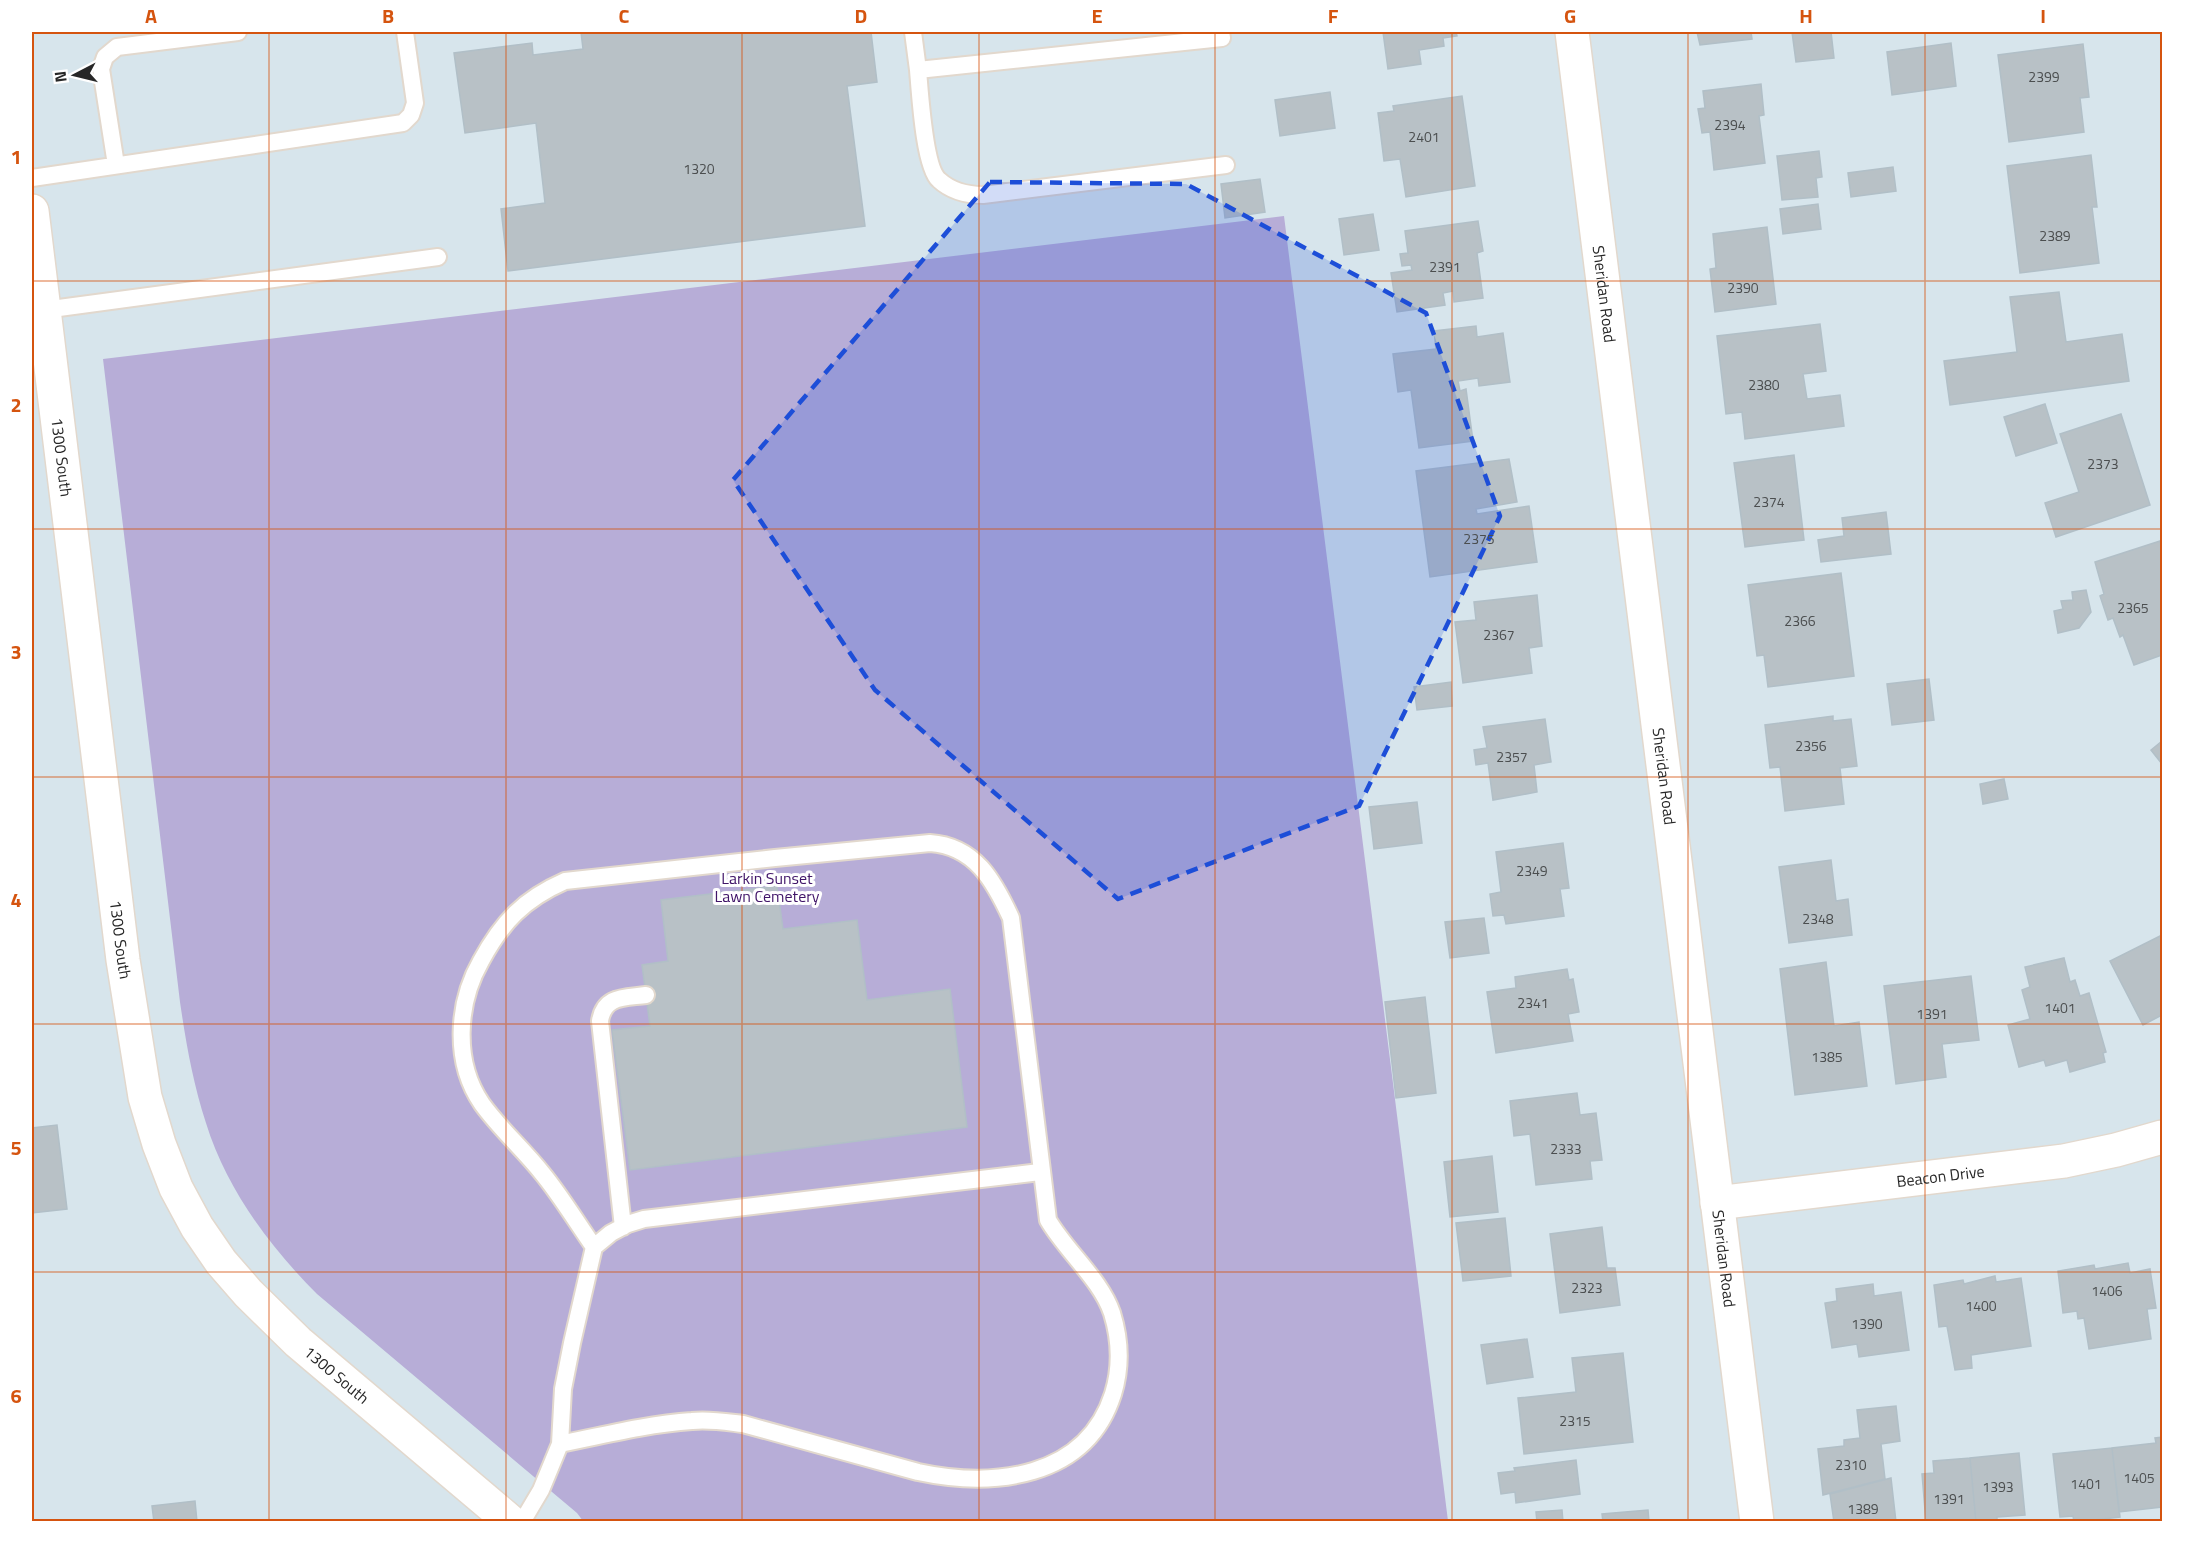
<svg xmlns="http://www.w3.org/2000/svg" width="2194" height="1553" font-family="'Titillium Web',sans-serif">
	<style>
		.cemetery { fill: #b7add7 }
		.building { fill: #b8c1c6; stroke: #b1bfc7; stroke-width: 1.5 }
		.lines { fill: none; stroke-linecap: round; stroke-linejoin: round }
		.service-casing { stroke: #e2d8cd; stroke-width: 20 }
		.minor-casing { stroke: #e2d8cd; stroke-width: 36 }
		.service { stroke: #fff; stroke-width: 16 }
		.minor { stroke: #fff; stroke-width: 33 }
		.marked { fill: #1d4ed8; fill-opacity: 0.2; stroke: #1d4ed8; stroke-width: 4.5; stroke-dasharray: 12 8; stroke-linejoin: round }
		.grid { fill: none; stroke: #d5540f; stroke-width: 1.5; stroke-opacity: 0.55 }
		.labels { text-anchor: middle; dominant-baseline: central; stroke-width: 6; stroke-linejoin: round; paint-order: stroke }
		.number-label { font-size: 14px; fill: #4b4e4f }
		.street-label { font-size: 16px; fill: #272727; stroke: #fff }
		.park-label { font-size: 16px; fill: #401468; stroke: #fff }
		.neatline { fill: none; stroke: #d5540f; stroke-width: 2 }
		.grid-label { font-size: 20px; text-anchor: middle; font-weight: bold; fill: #d5540f }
	</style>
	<rect width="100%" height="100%" fill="#d7e5ec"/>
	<!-- cemetery -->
	<path class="cemetery" d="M1284,216L1448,1521H583L577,1513L317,1294C269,1246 226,1188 206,1123C193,1083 186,1043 180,1002L103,359Z"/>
	<!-- building -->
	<path class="building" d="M581,32H871L877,82L847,86L865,226L508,271L501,209L545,203L536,123L465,133L454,53L532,43L533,55L583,49Z
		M1383,32H1456L1457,36L1443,38L1444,46L1419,50L1421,64L1388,69Z
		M1697,32H1751L1752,39L1700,45Z
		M1792,32H1831L1834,58L1796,62Z
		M1951,43L1956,86L1892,95L1887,52Z
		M2083,44L2089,97L2080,98L2084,132L2009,142L1998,55Z
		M1761,84L1764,115L1759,116L1765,163L1714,170L1710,132L1702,133L1698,109L1705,108L1703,91Z
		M1330,92L1335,128L1280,136L1275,100Z
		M1462,96L1475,186L1406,197L1400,159L1384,161L1378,113L1394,111L1393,106Z
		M1819,151L1822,177L1816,178L1818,197L1782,200L1777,156Z
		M2091,155L2097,207H2092L2099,263L2020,273L2007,166Z
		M1893,167L1896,191L1851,197L1848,173Z
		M1260,179L1265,212L1225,218L1221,184Z
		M1818,204L1821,229L1783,234L1780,209Z
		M1373,214L1379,250L1344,255L1339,219Z
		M1478,221L1483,251L1477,253L1483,298L1454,302L1453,291L1443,293L1445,305L1397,312L1391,273L1412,270L1411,265L1402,266L1400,254L1408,253L1405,231Z
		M1767,227L1776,304L1715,312L1710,269L1716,268L1713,234Z
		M2059,292L2066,342L2122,334L2129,381L1950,405L1944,361L2017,352L2010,297Z
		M1820,324L1826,371L1803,374L1807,399L1840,395L1844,426L1745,439L1742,412L1726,414L1717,336Z
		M1476,326L1477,337L1503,333L1510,382L1479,386L1478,378L1458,381L1460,391L1466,389L1473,441L1419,448L1411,390L1398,392L1393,354L1436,349L1434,331Z
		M2045,404L2057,443L2016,456L2004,417Z
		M2121,414L2150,505L2056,537L2045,503L2079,492L2060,434Z
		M1794,455L1804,540L1745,547L1734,463Z
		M1509,459L1517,502L1476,509L1477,514L1529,506L1537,562L1430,577L1416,471Z
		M1886,512L1891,554L1821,562L1818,540L1844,536L1842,518Z
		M2160,541L2162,547V655L2134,665L2123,635L2120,637L2113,618L2108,620L2100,596L2104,594L2095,562Z
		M1841,573L1854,676L1768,687L1764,655L1757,656L1748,585Z
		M2086,590L2091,612L2079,628L2058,633L2054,611L2063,609L2061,601L2073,600L2072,592Z
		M1537,595L1542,646L1529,648L1532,673L1463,683L1455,622L1476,620L1474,602Z
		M1929,679L1934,720L1892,725L1887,684Z
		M1451,682L1452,706L1417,710L1414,687Z
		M1833,716V721L1851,719L1857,766L1840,768L1844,804L1785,811L1780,767L1770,768L1765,725Z
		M1545,719L1551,762L1534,765L1537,792L1493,800L1488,763L1476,765L1474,750L1487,748L1483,727Z
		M2162,741V764L2151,750Z
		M2004,779L2008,799L1983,804L1980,784Z
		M1417,802L1422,843L1374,849L1369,807Z
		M1563,843L1569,888L1560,889L1564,916L1506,924L1504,915L1493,916L1490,894L1501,892L1496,852Z
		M1831,860L1836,901L1848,899L1852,935L1789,943L1779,867Z
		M777,886L783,929L857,920L867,1000L950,989L967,1127L630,1170L612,1030L650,1026L642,965L668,961L661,900Z
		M1484,918L1489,953L1450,958L1445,922Z
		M2162,935V1015L2143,1025L2110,961Z
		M2064,958L2070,982L2075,980L2080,996L2089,993L2106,1052L2103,1053L2105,1062L2070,1072L2067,1060L2046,1066L2044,1060L2019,1067L2008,1025L2030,1019L2022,990L2030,987L2025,967Z
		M1826,962L1834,1026L1859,1022L1867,1086L1795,1095L1780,969Z
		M1567,969L1569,980L1573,979L1579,1012L1568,1014L1573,1041L1496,1053L1487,992L1516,988L1515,977Z
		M1971,976L1979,1040L1942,1044L1946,1077L1896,1084L1884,986Z
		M1425,997L1436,1093L1396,1098L1385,1002Z
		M1577,1093L1580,1115L1596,1113L1602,1160L1590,1161L1592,1179L1536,1185L1530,1134L1514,1136L1510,1101Z
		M57,1125L67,1209L32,1213V1128Z
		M1492,1156L1498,1212L1450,1217L1444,1162Z
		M1505,1218L1511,1276L1463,1281L1456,1223Z
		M1602,1227L1607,1268H1615L1620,1305L1560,1313L1550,1234Z
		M2128,1263L2130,1273L2150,1269L2156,1308L2147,1309L2151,1339L2089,1349L2084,1318L2078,1319L2077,1311L2063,1313L2058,1271L2094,1265L2095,1269Z
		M1995,1276L1996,1282L2021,1278L2031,1346L1971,1355L1972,1368L1955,1370L1947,1326L1939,1327L1934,1285L1963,1280L1964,1284Z
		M1873,1284L1874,1296L1901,1292L1909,1350L1859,1357L1857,1344L1832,1348L1825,1303L1837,1301L1836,1289Z
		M1527,1339L1533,1377L1487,1384L1481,1345Z
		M1623,1353L1633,1442L1524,1454L1518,1398L1576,1392L1572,1358Z
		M1896,1406L1900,1441L1881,1444L1885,1479L1823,1495L1818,1449L1844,1446V1440L1860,1438L1857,1410Z
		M2162,1437V1507L2119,1512L2112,1448L2156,1443L2155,1438Z
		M2112,1448L2120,1517L2077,1522H2074L2073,1516L2060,1517L2053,1454Z
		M2019,1453L2025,1515L1997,1517V1522H1976L1970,1458Z
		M1970,1458L1976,1522H1926L1922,1474L1934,1473L1933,1461Z
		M1576,1460L1580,1494L1516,1503L1515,1492L1501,1494L1498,1473L1515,1471L1514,1468Z
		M1891,1478L1896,1522H1834L1830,1494Z
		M195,1501L197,1522H154L152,1506Z
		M1562,1510L1563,1522H1537L1536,1512Z
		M1648,1510L1649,1522H1603L1602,1514Z"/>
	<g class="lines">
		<defs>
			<path id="service" d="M913,32L918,70
				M1221,32L1222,38L918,70C920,92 924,167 939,180C951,191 967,195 983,195L1226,165
				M116,165L101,69L105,57L117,47L238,32
				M32,178L403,123L411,115L415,103L405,32
				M44,310L438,257
				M623,1227L600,1021C604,995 625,998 646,995
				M560,1444C604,1435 648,1424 692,1421C709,1419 726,1422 743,1424L918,1472C993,1488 1086,1479 1113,1394C1121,1368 1120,1339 1112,1313C1101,1280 1066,1251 1048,1220L1011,918C994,881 975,846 930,843L775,858L565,881C524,899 502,922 481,961C457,1003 453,1062 482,1104C500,1129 523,1149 542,1173C561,1196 577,1223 594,1247
				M522,1522L541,1490L560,1444L563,1389L572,1343L594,1247L611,1233L628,1224L644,1219L1040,1172"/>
			<g id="minor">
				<path id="s1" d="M1572,32L1757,1522"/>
				<path id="s2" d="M32,211L123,960L145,1097L159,1144L176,1188L197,1227L221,1262L248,1293L298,1342L511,1522"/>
				<path id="s3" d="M1717,1203L2064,1161L2116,1150L2162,1137"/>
			</g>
		</defs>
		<!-- service casing -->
		<use href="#service" class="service-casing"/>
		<!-- minor casing -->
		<use href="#minor" class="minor-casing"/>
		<!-- service -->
		<use href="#service" class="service"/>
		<!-- minor -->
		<use href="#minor" class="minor"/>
	</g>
	<!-- marked area -->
	<path class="marked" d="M990,182L1186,184L1426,313L1500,516L1359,806L1118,899L875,690L733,480Z"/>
	<!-- grid -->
	<path class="grid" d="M269,32V1522M506,32V1522M742,32V1522M979,32V1522M1215,32V1522M1452,32V1522M1688,32V1522M1925,32V1522M32,281H2162M32,529H2162M32,777H2162M32,1024H2162M32,1272H2162"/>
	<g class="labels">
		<!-- number labels -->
		<g class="number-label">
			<text x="2044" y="76">2399</text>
			<text x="1730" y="124">2394</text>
			<text x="1424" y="136">2401</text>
			<text x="699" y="168">1320</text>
			<text x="2055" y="235">2389</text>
			<text x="1445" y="266">2391</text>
			<text x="1743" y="287">2390</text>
			<text x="1764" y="384">2380</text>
			<text x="2103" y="463">2373</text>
			<text x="1769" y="501">2374</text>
			<text x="1479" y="538">2375</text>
			<text x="2133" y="607">2365</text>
			<text x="1800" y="620">2366</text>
			<text x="1499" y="634">2367</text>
			<text x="1811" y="745">2356</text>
			<text x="1512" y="756">2357</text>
			<text x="1532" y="870">2349</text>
			<text x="1818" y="918">2348</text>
			<text x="1533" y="1002">2341</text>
			<text x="2060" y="1007">1401</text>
			<text x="1932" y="1013">1391</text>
			<text x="1827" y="1056">1385</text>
			<text x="1566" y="1148">2333</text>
			<text x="1587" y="1287">2323</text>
			<text x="2107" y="1290">1406</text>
			<text x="1981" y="1305">1400</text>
			<text x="1867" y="1323">1390</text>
			<text x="1575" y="1420">2315</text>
			<text x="1851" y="1464">2310</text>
			<text x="2139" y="1477">1405</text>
			<text x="2086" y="1483">1401</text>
			<text x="1998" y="1486">1393</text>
			<text x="1949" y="1498">1391</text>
			<text x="1863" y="1508">1389</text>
		</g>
		<!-- street labels -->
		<g class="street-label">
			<text stroke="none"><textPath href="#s1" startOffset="264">Sheridan Road</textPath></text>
			<text stroke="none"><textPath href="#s2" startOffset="248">1300 South</textPath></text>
			<text stroke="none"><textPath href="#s1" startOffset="750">Sheridan Road</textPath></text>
			<text stroke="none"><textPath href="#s2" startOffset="734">1300 South</textPath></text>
			<text stroke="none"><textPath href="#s3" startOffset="225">Beacon Drive</textPath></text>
			<text stroke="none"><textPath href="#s1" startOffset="1236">Sheridan Road</textPath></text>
			<text stroke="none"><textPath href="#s2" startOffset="1238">1300 South</textPath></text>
		</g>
		<!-- park labels -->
		<g class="park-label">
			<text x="767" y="878">Larkin Sunset<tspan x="767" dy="18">Lawn Cemetery</tspan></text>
		</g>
	</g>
	<!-- border -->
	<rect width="2194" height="1553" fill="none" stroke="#ffffff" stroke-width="66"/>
	<!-- north arrow -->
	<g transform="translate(75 75) rotate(263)" stroke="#ffffff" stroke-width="4.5" paint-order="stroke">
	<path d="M0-4.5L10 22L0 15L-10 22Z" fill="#272727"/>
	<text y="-9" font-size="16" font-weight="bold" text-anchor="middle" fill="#272727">N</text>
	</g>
	<rect x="33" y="33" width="2128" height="1487" class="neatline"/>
	<g class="grid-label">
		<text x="151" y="23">A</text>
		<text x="388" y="23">B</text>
		<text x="624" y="23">C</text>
		<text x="861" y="23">D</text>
		<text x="1097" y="23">E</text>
		<text x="1333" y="23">F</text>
		<text x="1570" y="23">G</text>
		<text x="1806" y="23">H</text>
		<text x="2043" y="23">I</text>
		<text x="16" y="164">1</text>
		<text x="16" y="412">2</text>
		<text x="16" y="659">3</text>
		<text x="16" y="907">4</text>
		<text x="16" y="1155">5</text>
		<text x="16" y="1403">6</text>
	</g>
</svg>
